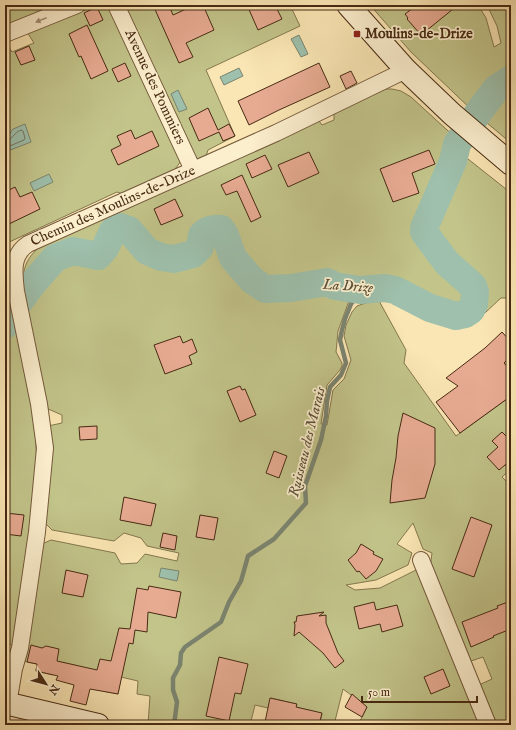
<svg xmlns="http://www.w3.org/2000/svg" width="516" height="730" font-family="'IM FELL English',serif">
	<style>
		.green { fill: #c2c48a; stroke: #84774e; fill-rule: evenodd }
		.water { fill: #9ec0ac; stroke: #7b846f }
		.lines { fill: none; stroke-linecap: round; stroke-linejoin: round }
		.shore { stroke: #727560; stroke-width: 1 }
		.stream { stroke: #7b846f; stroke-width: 4.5 }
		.river { stroke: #9ec0ac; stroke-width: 28 }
		.building { fill: #e7ab92; stroke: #472a13 }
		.street-casing { stroke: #74593b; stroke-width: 18 }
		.secondary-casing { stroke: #472a13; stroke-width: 24 }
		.street { stroke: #fcefce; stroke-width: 16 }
		.secondary { stroke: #fcefce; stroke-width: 22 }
		.oneway { fill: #a28c70 }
		.poi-dot { fill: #8f2418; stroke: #fcefce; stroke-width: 1.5 }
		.labels { text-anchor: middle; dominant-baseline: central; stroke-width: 3.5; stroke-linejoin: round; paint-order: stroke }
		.poi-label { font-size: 14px; font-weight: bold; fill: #472a13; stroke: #fcefce; text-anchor: start }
		.street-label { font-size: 14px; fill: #472a13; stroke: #fcefce }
		.water-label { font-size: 15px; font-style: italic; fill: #5d5039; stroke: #fcefce }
	</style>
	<rect width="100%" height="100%" fill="#fae6b4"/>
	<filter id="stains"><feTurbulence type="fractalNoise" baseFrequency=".005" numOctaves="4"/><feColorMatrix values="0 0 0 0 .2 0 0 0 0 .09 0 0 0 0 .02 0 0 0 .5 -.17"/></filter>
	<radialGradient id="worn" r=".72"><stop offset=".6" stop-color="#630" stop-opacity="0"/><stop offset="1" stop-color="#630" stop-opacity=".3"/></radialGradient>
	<!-- green -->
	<path class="green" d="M5,5H58L5,25Z
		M98,5H106L112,7L181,161L173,172L123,194L117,192L5,244V41L12,52L34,43L27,32Z
		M123,5H290L300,26L206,70L235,136L208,150L206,156L199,160L193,157Z
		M370,5H478L486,18L494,47L501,43L497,26L487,5H511V143L474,112L411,52Z
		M385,89H392L401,91L411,97L458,140L463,155L511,193V298H501C491,307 481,318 470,324C448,335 422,315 404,305C393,299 390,296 378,299L406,350L404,363L456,436L511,396V459L505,465L510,470L502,477L508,483L511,482V725H493L479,685L492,679L483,657L468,662L430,568L432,553L423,549L413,523L397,544L412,553L408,565L376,580L346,585L355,590L380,588L416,570L422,574L439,615V628L443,629L483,725H358L367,707L343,689L334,725H319L322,714L296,707V704L271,698L268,708L255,705L250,725L236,722L235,725H148L150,696L137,694L138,681L121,677L118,694L74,685L78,666L61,662L60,667L53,675L36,671L37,664L23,661L42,544L51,540L115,553L121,564L137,563L145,554L177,561L179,553L147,546L141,538L124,533L114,541L52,530L44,522L52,460L49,443L48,426L62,423V415L46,408L23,286C23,265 27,257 44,243L317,118L322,125L334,120V115L336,110ZM364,295L377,299L357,306L352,312L346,325L344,336L351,360L344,379L333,390L327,425L321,424L327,385L340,370L342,366V363L336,352L338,331L350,298Z
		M5,271L34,403L37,467L32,518L14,644L7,645L5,638Z"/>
	<!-- water -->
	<path class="water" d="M299,35L308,54L301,57L291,39Z
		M239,68L243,76L224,85L220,77Z
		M178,90L187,109L179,112L171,94Z
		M25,124L31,142L5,152V138L7,137L13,129Z
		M49,174L53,182L34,191L30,183Z
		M161,568L179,571L177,581L159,577Z"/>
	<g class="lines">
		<!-- shore -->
		<path class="shore" d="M5,141C12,141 13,133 21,130L23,131L25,138L24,140L5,148"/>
		<!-- stream -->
		<path class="stream" d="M174,725L177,702L173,690V678L180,665L181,653L185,647L221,622L229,602L241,581L248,556L274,539L306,503L305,486L321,440L326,416L327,401L330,387L341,375L346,363L340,340L342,330L345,319L351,304L360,290"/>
		<!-- river -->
		<path class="river" d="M5,325L11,313L34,282L55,258L73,251L98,256L105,248L113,231L120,227L129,230L147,251L161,257L174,259L193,254L200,247L202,235C207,230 213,228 221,229L225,235L233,258L252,280L265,289L291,288L327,282L335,286L360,290L385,288L395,290L430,308L456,316L465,314L471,310L474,304L475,292L473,286L447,263L424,232V228L453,161L457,144L478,113L496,89L511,79"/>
	</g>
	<!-- building -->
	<path class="building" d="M153,5H169L173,15L195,5H203L214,30L186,43L193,57L179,63Z
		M247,5H275L282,19L258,30Z
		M417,5H458L421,35L407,19L408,18L405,14Z
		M97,7L103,20L90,26L84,13Z
		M87,25L108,71L91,79L81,56L79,57L69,34Z
		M29,46L35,60L21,65L15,52Z
		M125,63L131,76L118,82L112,69Z
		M319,63L330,87L279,110L249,125L238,101Z
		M351,71L357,83L346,89L340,76Z
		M208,108L218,130L229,124L235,136L223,141L219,132L199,141L189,118Z
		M131,130L135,139L152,131L159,146L118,165L111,150L121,145L117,136Z
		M429,150L435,164L412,173L419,193L393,202L380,169Z
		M309,152L319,173L288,187L278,165Z
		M265,155L272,169L252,178L246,164Z
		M242,175L261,217L251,222L237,191L226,195L221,185Z
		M15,187L20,197L32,192L40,209L9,224L5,216V192Z
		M175,199L183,216L161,225L154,209Z
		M502,332L511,342V356L504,363L511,371V396L460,433L436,402L458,386L446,378L485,348Z
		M180,336L183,343L192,339L197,352L189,356L192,364L165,374L154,345Z
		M240,386L242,390L245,389L256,415L240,422L227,391Z
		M403,413L435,428V464L425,498L390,503L392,480L396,458L398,436Z
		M97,426V439L80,440L79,427Z
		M502,432L507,437L511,434V460L499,470L487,457L498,447L492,441Z
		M274,451L287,456L279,478L266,473Z
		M124,497L156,504L151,526L120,520Z
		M5,513L24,515L21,536L5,534Z
		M200,515L218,518L214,540L196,537Z
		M471,517L492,525L474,577L452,569Z
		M163,533L177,536L175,550L160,547Z
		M361,544L374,552L373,554L383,559L376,571L366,579L359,571L357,572L348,560L356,553Z
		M66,570L88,575L83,597L62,593Z
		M149,586L181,592L176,618L148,612L147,632L135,630L133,644L129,643L118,694L90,689L86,705L70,701L74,685L56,680L58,676L36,671L37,664L27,662L31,645L42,648L46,646L59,649L57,661L97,670L100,659L111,661L119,628L130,629L137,588L148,590Z
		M511,601V629L493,636L494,637L471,647L462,622L498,608L497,606Z
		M374,602L376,610L397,605L403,626L382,632L380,624L359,629L354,607Z
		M324,612L319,616L326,615V623L338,653L344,661L335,668L323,653L299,632L294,636L295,625L294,622H296L297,616Z
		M219,657L248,664L241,694L235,693L229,721L206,716Z
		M443,669L450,686L431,694L424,677Z
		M352,694L367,707L362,717L345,707Z
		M270,698L297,704L296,707L322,713L319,725H283L265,722Z"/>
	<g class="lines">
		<defs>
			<path id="street" d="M116,5L193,170
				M5,34L77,5
				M421,560L488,725
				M8,704L14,669L20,648L37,532L45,448L39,404L16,291C14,273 11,255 28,244L276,133L406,70"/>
			<path id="secondary" d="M348,5L406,70L452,114L511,164
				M5,703L98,725"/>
		</defs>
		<!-- street casing -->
		<use href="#street" class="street-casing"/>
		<!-- secondary casing -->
		<use href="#secondary" class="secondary-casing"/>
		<!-- street -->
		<use href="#street" class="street"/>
		<!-- secondary -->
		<use href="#secondary" class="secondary"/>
	</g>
	<!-- one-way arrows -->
	<defs><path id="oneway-solid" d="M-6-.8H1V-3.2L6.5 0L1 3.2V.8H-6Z"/></defs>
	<use class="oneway" href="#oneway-solid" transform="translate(41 20) rotate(158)"/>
	<!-- markers -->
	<rect class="poi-dot" x="353" y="30" width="8" height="8" rx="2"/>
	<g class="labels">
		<!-- poi labels -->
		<g class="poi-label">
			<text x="365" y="34">Moulins-de-Drize</text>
		</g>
		<!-- street labels -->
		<g class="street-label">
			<text transform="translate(155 87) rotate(65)">Avenue des Pommiers</text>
			<text transform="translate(113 206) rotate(-24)">Chemin des Moulins-de-Drize</text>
		</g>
		<!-- water labels -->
		<g class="water-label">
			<text transform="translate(348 286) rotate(4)">La Drize</text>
			<text transform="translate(307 442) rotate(-76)">Ruisseau des Marais</text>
		</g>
	</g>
	<!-- margin -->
	<rect width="516" height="730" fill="none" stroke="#fae6b4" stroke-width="20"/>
	<rect x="6" y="6" width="504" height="718" fill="none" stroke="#472a13" stroke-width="2"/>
	<rect x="10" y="10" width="496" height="710" fill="none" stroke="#472a13"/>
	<!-- north arrow -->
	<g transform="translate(46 684) rotate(126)" stroke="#fcefce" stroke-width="3" paint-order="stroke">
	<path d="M0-3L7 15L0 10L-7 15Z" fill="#472a13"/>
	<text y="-6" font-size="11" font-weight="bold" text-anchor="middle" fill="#472a13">N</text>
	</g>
	<!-- scale -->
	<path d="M362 696v6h115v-6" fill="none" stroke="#472a13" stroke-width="2"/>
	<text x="368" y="696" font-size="12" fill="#472a13" stroke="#fcefce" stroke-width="3" paint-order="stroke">50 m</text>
	<rect width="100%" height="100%" filter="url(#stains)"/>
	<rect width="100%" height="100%" fill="url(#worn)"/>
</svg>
